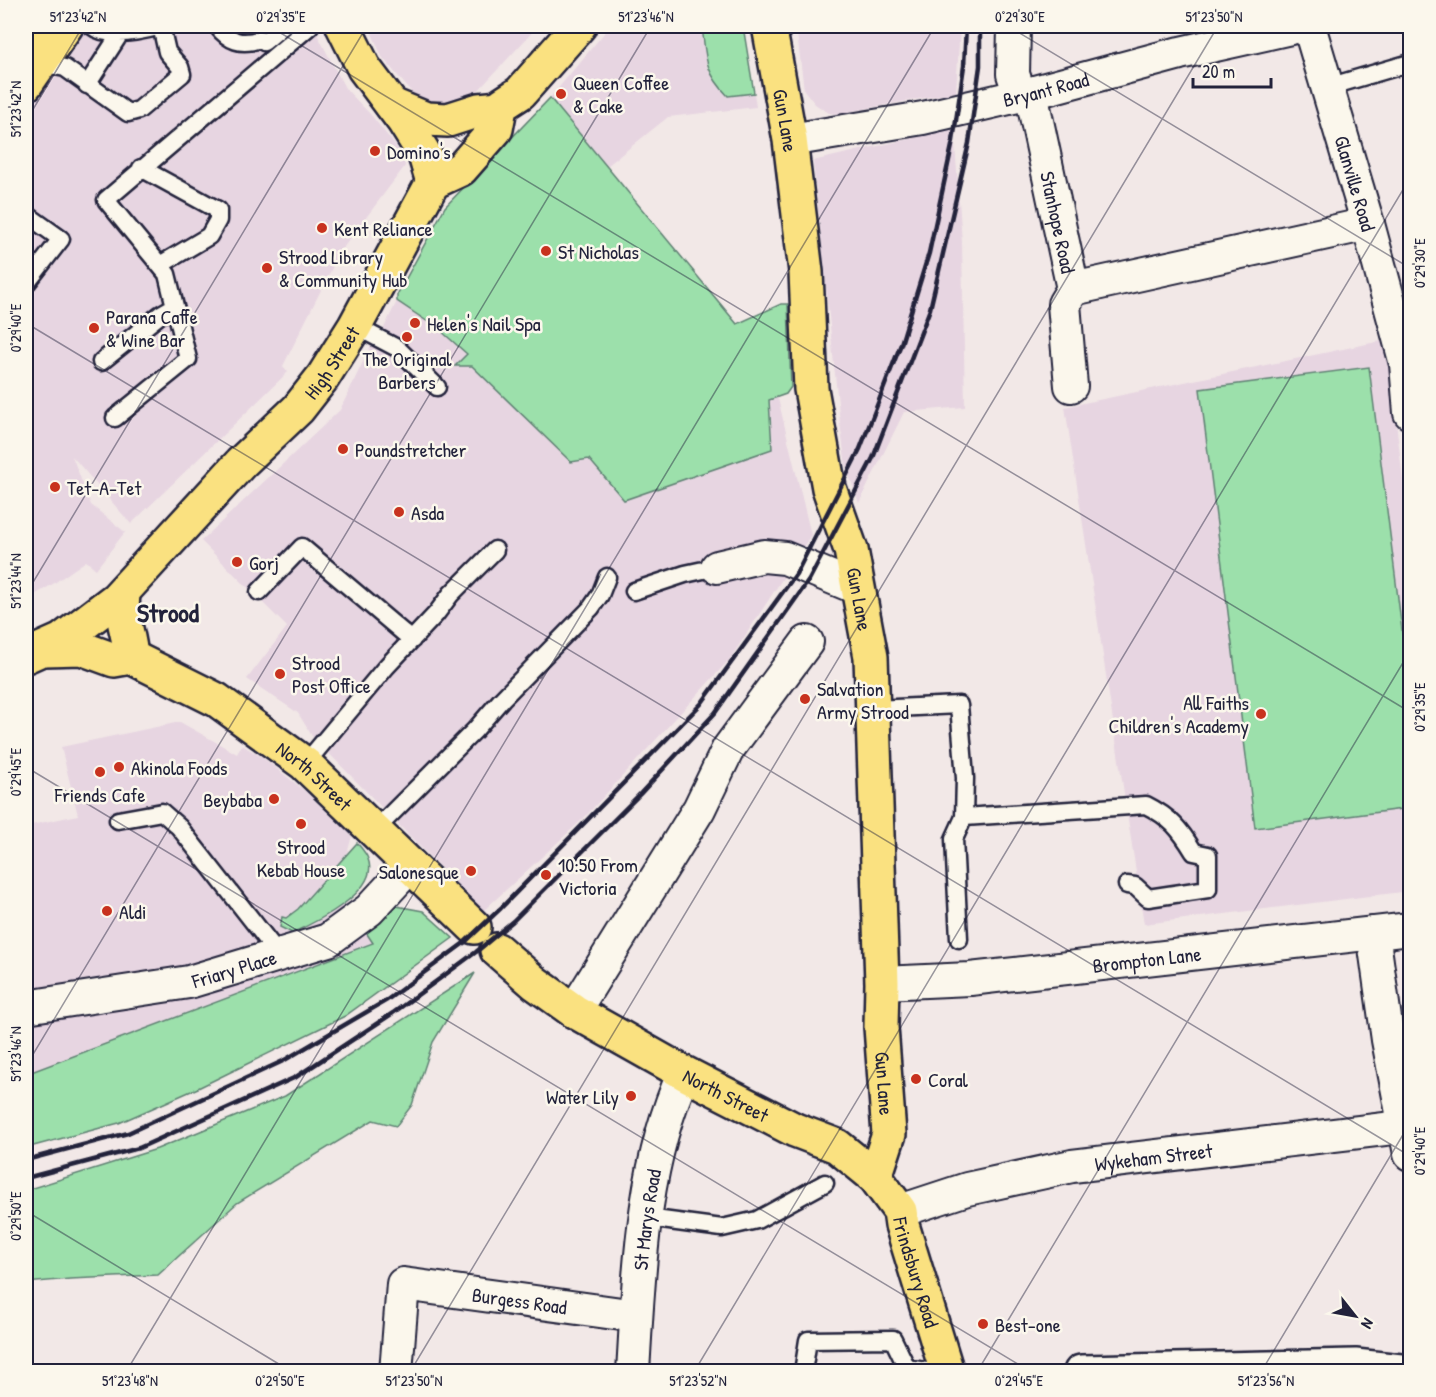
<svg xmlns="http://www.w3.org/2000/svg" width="1436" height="1397" font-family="'Patrick Hand',sans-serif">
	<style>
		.built { fill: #e7d5e1 }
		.green { fill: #9ce0ab; stroke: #5f8173; stroke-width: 1.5 }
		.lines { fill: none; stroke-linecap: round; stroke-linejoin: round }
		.service-casing { stroke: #22223b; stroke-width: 21 }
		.minor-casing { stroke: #22223b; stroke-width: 36 }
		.tertiary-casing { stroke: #22223b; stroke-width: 38 }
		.primary-casing { stroke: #22223b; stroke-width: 38 }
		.service { stroke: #fbf7ec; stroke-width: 16 }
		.minor { stroke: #fbf7ec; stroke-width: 32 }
		.tertiary { stroke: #fbf7ec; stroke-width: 33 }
		.primary { stroke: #fae180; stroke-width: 33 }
		.rail { stroke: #22223b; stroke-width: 4.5 }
		.ticks { fill: none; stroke: #22223b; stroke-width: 1.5; stroke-opacity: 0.45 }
		.poi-dot { fill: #c8321e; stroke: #fbf7ec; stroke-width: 2 }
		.labels { text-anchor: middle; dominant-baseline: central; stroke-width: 5; stroke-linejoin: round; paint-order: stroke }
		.poi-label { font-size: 20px; fill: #22223b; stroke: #fbf7ec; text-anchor: start }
		.street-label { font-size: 20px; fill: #22223b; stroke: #fbf7ec }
		.district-label { font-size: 26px; font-weight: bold; fill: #22223b; stroke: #fbf7ec }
		.neatline { fill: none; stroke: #22223b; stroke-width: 2 }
		.ticks-label { font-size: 15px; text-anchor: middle; fill: #22223b }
	</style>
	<rect width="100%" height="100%" fill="#f2e8e7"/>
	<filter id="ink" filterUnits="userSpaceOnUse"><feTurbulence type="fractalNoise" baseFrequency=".0167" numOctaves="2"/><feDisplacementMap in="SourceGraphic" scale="12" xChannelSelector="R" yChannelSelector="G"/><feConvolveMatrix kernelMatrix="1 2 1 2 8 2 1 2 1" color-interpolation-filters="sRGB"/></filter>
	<g filter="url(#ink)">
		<!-- built -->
		<path class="built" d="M82,26H313L345,88L371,115L403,155L405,166L340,252L283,366L288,372L131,524L72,456L91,505L125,532L96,569L86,561L53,584L26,600V103Z
			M369,26H538L474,95L463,102L434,105L414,95L382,57Z
			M610,26H702L707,68L728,96L754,93L756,107L668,117L607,166L550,98Z
			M796,26H960L956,92L837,114L829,113L815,104L804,90Z
			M956,128L954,130L962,242L965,407L904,412L859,503L846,467L840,423L813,161Z
			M397,301L440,330L774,382L811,535L730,659L583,819L483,911L312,736L298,713L247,679L287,627L201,541L340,410L371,345L383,330Z
			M1386,340L1410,537V891L1144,924L1065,407Z
			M180,722L237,754L242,745L262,757L305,791L352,836L337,889L374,943L26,1074V826L78,815L61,747Z"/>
		<!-- green -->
		<path class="green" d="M702,26H743L754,93L728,96C704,71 706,58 702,26Z
			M550,98L737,324L781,304H788L791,387L786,394L769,400L772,449L624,500L589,459L571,462L472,366H455L467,354L440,330L397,301V295L445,207Z
			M1369,367L1410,694V808L1255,828L1200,389Z
			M357,843C361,848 366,853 368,859C381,891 314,923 292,933L280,927L282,917L286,918L298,909Z
			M391,905L423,911L453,938L345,1016L198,1088L119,1123L26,1148V1074L373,943L365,931Z
			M475,973L433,1042L412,1105L396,1126L373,1120L237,1203L158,1275L70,1279L26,1283V1190L157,1149L285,1096Z"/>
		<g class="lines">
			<defs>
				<path id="service" d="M217,26C229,41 241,46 260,39L264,42L283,26
					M40,63L65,68L128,113L139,110L182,74L180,67L167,52L161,26C143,31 108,39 92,26
					M87,85L125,26
					M1328,87L1410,63
					M141,168L218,210V220L209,236L160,265
					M26,214L61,239L26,284
					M355,326L397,348L437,387
					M101,362L161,314L175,306
					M115,418L188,359L167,274L106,200L310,26
					M634,591L685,574L717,567
					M259,592L302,547L412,640
					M874,709L959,705L965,778L964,817L1146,805C1170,817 1180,829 1194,852L1208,855V889L1148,898L1135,886L1127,885
					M305,764L386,667L436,614L451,594L495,550
					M118,820L162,812L179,827L280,956
					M375,830L475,730L502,699L591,608L600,595L607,577
					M959,939L954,839L964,817
					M647,1218L722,1228L757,1220L825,1183
					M803,1372L808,1340L893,1339L907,1368L932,1372"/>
				<g id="minor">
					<path d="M1014,26L1013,74L1020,95"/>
					<path id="s1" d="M1309,26L1368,224L1406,364L1410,413"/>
					<path id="s2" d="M1031,93L1073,289L1064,304L1071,386"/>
					<path id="s3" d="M790,140L923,118L1031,93L1180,53L1300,26"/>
					<path d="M1073,289L1368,224"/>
					<path d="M717,567L764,556L785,558L857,588"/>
					<path d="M1373,933L1388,1040L1410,1154"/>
					<path id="s4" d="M882,983L970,979L1410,929"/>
					<path id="s5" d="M26,1007L189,982L328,940L369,910L411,865"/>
					<path d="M574,1011L699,809L728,749L807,642"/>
					<path id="s6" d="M900,1211L967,1189L1072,1166L1410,1126"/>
					<path id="s7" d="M396,1372L403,1284L636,1316"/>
					<path id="s8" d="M633,1372C639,1272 642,1165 684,1073"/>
				</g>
				<path id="tertiary" d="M1081,1372L1355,1366L1410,1372"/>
				<g id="primary">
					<path d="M343,26L364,68L403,120L425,155L433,182"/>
					<path id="s9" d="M769,26L790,140L806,272L811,389L829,488L851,550L871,657L882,983L881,1027L889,1134L875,1177"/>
					<path d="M26,54L33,35V26"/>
					<path d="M26,84L66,26"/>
					<path d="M392,105L426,119L448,120L479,110L500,108"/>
					<path d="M123,592C120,620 129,631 131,657"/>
					<path id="s10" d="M44,649L81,648L114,660L131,657L217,700L305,764L474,927"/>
					<path id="s11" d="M26,656L62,640L116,599L241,463L298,409L323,377L355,326L433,182L461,169L496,129L500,108L503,104L520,93L579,26"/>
					<path id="s12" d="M497,950L535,983L574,1011L684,1073L795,1130L837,1146L875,1177L900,1211L902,1225L947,1372"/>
				</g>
			</defs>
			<!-- service casing -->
			<use href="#service" class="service-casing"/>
			<!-- minor casing -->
			<use href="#minor" class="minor-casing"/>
			<!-- tertiary casing -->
			<use href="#tertiary" class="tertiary-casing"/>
			<!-- primary casing -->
			<use href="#primary" class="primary-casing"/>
			<!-- service -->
			<use href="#service" class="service"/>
			<!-- minor -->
			<use href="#minor" class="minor"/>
			<!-- tertiary -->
			<use href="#tertiary" class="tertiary"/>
			<!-- primary -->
			<use href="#primary" class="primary"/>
			<!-- rail -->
			<path class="rail" d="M26,1160L128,1133L283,1061L387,1000L464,943L501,908L701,704L796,574L860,449L901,344L929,253L953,141L964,66L966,26
				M26,1178L139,1148L296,1077L393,1013L476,952L513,921L640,794L715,713L809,580L873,458L930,309L969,143L980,66V26"/>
		</g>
	</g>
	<!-- ticks -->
	<path class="ticks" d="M269,26L1410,712M1008,26L1410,268M26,121L83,26M26,323L1410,1156M26,594L367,26M26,767L1031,1372M26,1066L651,26M26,1211L292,1372M126,1372L935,26M410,1372L1218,26M694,1372L1410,178M977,1372L1410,651M1261,1372L1410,1123"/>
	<!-- markers -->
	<g class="poi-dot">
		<circle cx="561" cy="94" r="6"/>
		<circle cx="375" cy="151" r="6"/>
		<circle cx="322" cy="228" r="6"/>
		<circle cx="546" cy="251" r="6"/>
		<circle cx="267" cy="268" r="6"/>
		<circle cx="415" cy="323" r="6"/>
		<circle cx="94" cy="328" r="6"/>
		<circle cx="407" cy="337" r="6"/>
		<circle cx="343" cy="449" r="6"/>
		<circle cx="55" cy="487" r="6"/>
		<circle cx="399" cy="512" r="6"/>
		<circle cx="237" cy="562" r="6"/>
		<circle cx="280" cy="674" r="6"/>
		<circle cx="805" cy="699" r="6"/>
		<circle cx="1261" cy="714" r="6"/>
		<circle cx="119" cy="767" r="6"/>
		<circle cx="100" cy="772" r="6"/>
		<circle cx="274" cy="799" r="6"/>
		<circle cx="301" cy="824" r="6"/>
		<circle cx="471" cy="871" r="6"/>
		<circle cx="546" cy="875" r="6"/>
		<circle cx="107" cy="911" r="6"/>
		<circle cx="916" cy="1079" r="6"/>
		<circle cx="631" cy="1096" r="6"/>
		<circle cx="983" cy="1324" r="6"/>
	</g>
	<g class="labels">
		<!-- poi labels -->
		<g class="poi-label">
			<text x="573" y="82">Queen Coffee<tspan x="573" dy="23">&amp; Cake</tspan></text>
			<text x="387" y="151">Domino's</text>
			<text x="334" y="228">Kent Reliance</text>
			<text x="558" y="251">St Nicholas</text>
			<text x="279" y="256">Strood Library<tspan x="279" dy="23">&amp; Community Hub</tspan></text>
			<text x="106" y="316">Parana Caffe<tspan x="106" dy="23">&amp; Wine Bar</tspan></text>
			<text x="427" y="323">Helen's Nail Spa</text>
			<text x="407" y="358" text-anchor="middle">The Original<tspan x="407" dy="23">Barbers</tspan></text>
			<text x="355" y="449">Poundstretcher</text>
			<text x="67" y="487">Tet-A-Tet</text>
			<text x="411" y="512">Asda</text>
			<text x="249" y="562">Gorj</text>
			<text x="292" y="662">Strood<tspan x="292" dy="23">Post Office</tspan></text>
			<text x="817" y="688">Salvation<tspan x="817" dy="23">Army Strood</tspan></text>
			<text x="1249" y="702" text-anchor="end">All Faiths<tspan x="1249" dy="23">Children's Academy</tspan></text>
			<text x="131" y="767">Akinola Foods</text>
			<text x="100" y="794" text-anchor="middle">Friends Cafe</text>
			<text x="262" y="799" text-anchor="end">Beybaba</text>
			<text x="301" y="846" text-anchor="middle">Strood<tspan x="301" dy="23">Kebab House</tspan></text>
			<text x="558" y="864">10:50 From<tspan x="558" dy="23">Victoria</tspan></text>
			<text x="459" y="871" text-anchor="end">Salonesque</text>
			<text x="119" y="911">Aldi</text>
			<text x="928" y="1079">Coral</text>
			<text x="619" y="1096" text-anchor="end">Water Lily</text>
			<text x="995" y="1324">Best-one</text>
		</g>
		<!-- street labels -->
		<g class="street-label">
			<text stroke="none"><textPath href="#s3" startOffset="261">Bryant Road</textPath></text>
			<text stroke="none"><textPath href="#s9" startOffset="96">Gun Lane</textPath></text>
			<text stroke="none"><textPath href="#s1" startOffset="164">Glanville Road</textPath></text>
			<text stroke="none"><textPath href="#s2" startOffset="132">Stanhope Road</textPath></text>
			<text stroke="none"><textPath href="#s11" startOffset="428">High Street</textPath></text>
			<text stroke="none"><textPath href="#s9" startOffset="582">Gun Lane</textPath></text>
			<text stroke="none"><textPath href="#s10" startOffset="309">North Street</textPath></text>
			<text stroke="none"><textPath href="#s4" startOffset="266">Brompton Lane</textPath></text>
			<text stroke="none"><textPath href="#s5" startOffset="212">Friary Place</textPath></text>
			<text stroke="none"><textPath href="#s9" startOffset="1068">Gun Lane</textPath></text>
			<text stroke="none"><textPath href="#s12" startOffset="272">North Street</textPath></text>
			<text stroke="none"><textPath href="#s6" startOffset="260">Wykeham Street</textPath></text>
			<text stroke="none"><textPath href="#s8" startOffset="153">St Marys Road</textPath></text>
			<text stroke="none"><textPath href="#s12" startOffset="549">Frindsbury Road</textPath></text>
			<text stroke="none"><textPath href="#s7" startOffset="206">Burgess Road</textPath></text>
		</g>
		<!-- district labels -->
		<g class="district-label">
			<text x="168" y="612">Strood</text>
		</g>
	</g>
	<!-- margin -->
	<rect width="1436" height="1397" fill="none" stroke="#fbf7ec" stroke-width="66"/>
	<!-- north arrow -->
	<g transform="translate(1355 1316) rotate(121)" stroke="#fbf7ec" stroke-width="4.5" paint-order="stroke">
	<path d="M0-4.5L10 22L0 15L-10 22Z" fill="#22223b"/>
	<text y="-9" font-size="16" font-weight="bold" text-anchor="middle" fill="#22223b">N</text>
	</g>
	<!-- scale -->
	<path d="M1193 78v9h78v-9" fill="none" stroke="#22223b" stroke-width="3"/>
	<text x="1202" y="78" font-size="18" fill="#22223b" stroke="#fbf7ec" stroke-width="4.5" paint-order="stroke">20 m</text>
	<rect x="33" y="33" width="1370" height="1331" class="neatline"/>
	<g class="ticks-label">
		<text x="78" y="22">51°23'42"N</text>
		<text x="281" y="22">0°29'35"E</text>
		<text x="646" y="22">51°23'46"N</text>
		<text x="1020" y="22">0°29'30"E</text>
		<text x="1214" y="22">51°23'50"N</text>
		<text transform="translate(16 109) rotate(-90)" y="5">51°23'42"N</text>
		<text transform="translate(1420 263) rotate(-90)" y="5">0°29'30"E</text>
		<text transform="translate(16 328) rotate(-90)" y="5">0°29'40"E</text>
		<text transform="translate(16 581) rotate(-90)" y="5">51°23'44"N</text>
		<text transform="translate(1420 707) rotate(-90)" y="5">0°29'35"E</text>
		<text transform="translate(16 772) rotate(-90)" y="5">0°29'45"E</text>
		<text transform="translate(16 1054) rotate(-90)" y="5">51°23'46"N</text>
		<text transform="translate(1420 1151) rotate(-90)" y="5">0°29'40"E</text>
		<text transform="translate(16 1216) rotate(-90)" y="5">0°29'50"E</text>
		<text x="130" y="1386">51°23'48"N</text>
		<text x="280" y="1386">0°29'50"E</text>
		<text x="414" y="1386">51°23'50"N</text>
		<text x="698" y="1386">51°23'52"N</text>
		<text x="1019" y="1386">0°29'45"E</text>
		<text x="1266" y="1386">51°23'56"N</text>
	</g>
</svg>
